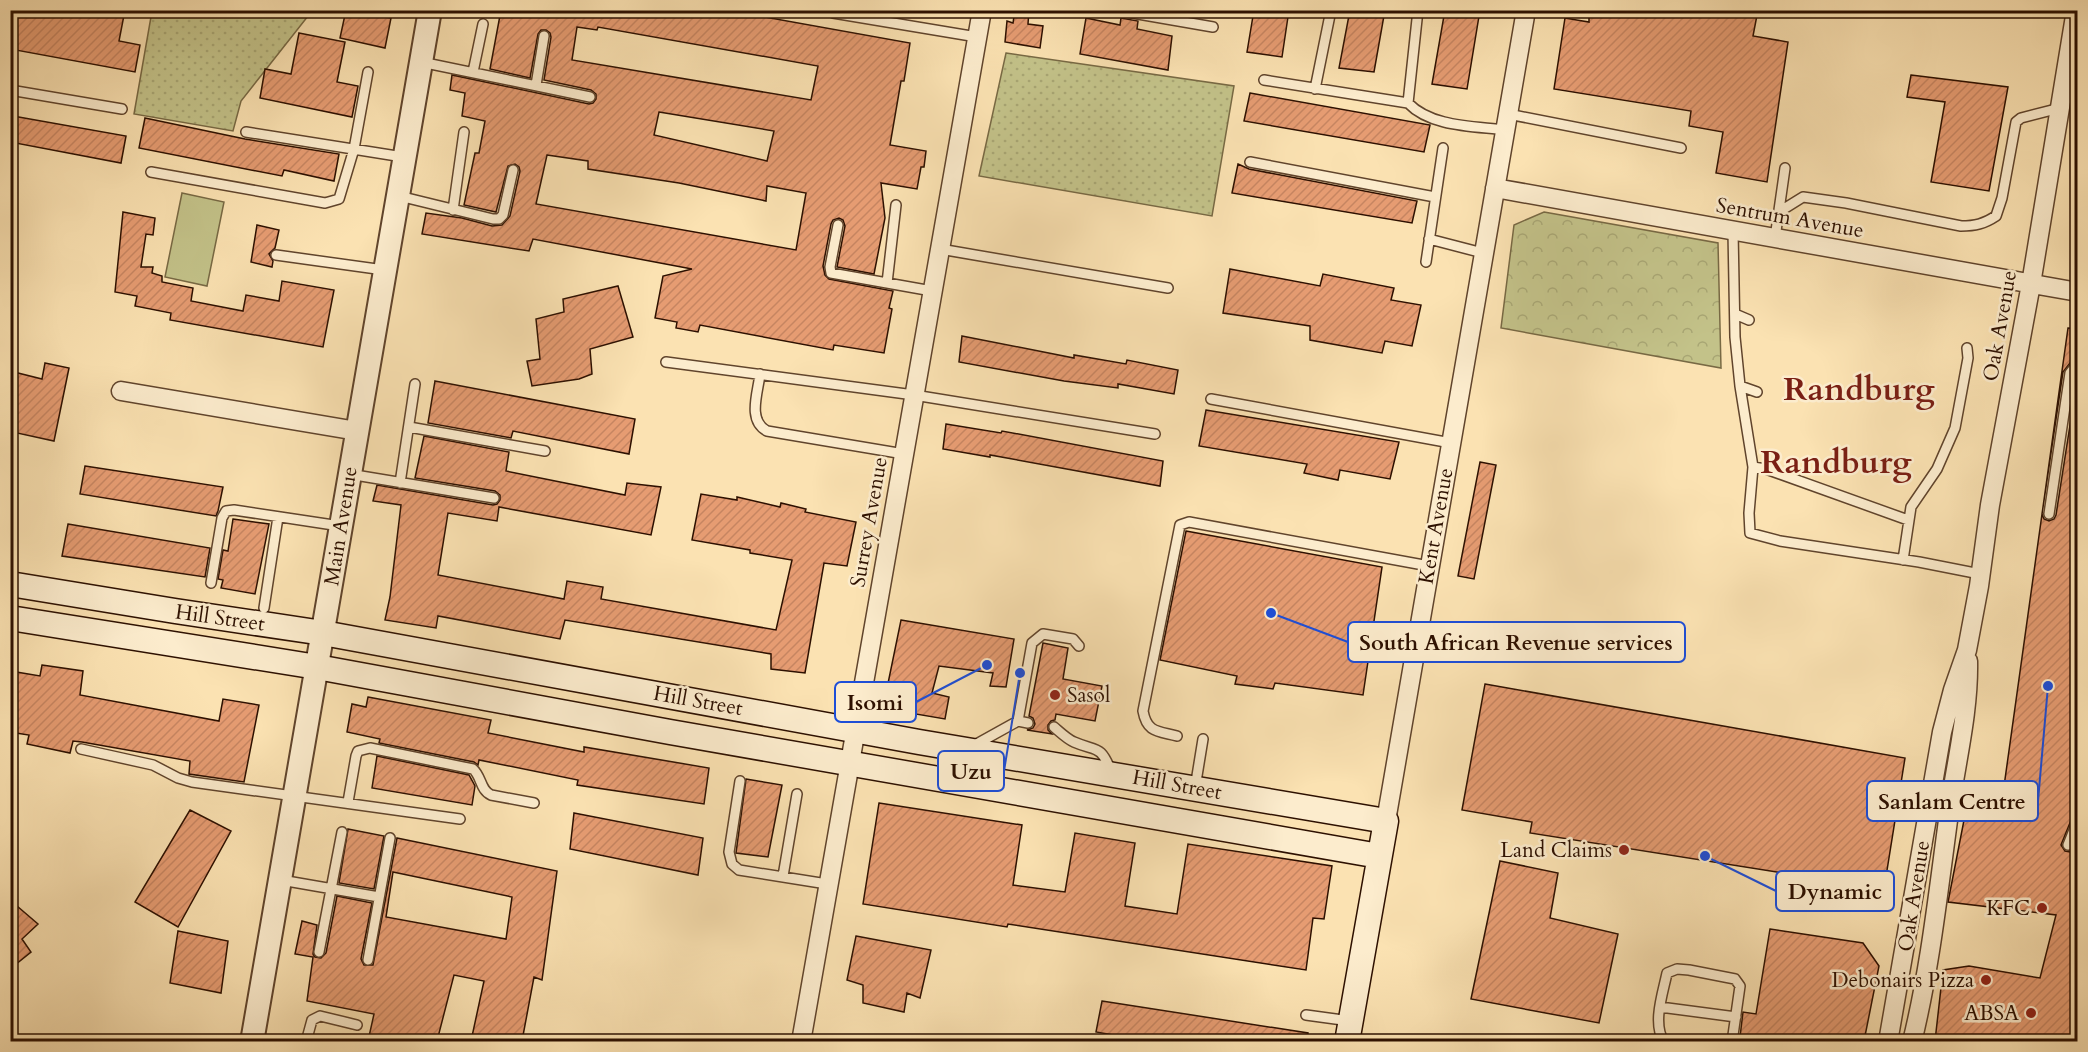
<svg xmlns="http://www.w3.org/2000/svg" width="2088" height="1052" font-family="Cardo,serif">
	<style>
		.grass { fill: url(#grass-dots); stroke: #786944; stroke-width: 1.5 }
		.park { fill: url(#park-crowns); stroke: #786944; stroke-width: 1.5 }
		.pitch { fill: #c3c289; stroke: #786944; stroke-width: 1.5 }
		.building { fill: url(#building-hatch); stroke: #2d1000; stroke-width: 1.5; fill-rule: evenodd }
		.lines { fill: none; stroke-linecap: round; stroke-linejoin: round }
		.service-casing { stroke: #60442c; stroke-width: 12 }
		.minor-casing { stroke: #60442c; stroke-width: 21 }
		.tertiary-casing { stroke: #60442c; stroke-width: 26 }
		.secondary-casing { stroke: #2d1000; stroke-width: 27 }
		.service { stroke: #fceccd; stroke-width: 9 }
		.minor { stroke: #fceccd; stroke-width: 18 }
		.tertiary { stroke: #fceccd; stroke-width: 22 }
		.secondary { stroke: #fceccd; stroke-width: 24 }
		.poi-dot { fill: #8f2418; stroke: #fceccd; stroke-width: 2 }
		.labels { text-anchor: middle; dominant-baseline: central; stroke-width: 5; stroke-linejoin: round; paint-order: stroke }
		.street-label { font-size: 21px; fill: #2d1000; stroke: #fceccd }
		.poi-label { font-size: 21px; fill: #2d1000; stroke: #fceccd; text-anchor: end }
		.town-label { font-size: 33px; font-weight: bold; fill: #7a1f14; stroke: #fceccd }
		.leader { fill: none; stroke: #1d4ed8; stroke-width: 2 }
		.callout-dot { fill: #1d4ed8; stroke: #fceccd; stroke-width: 2 }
		.callout { fill: #fceccd; stroke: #1d4ed8; stroke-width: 2 }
		.callout-label { font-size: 22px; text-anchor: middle; font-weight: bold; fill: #2d1000 }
	</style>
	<defs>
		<pattern id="grass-dots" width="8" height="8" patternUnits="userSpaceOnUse" patternTransform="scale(1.5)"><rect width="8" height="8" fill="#c3c289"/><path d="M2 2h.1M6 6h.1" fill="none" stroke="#a8a674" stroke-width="1.8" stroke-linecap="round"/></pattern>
		<pattern id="park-crowns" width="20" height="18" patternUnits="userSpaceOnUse" patternTransform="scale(1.5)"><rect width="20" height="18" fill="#c3c289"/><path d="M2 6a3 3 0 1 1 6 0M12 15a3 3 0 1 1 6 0" fill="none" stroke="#a8a674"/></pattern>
		<pattern id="building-hatch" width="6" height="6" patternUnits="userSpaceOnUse" patternTransform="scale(1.5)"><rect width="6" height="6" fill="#e69c72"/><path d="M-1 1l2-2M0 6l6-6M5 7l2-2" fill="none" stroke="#c68561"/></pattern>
	</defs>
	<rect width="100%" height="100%" fill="#fbe2b2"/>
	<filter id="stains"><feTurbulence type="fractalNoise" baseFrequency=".00333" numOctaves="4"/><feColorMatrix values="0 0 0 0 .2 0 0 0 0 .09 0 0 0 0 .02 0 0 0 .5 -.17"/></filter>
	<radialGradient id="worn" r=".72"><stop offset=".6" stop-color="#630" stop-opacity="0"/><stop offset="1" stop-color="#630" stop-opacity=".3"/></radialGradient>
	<!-- grass -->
	<path class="grass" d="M152,11H312L241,101L233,131L134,114Z
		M1006,53L1234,86L1212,216L979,176Z"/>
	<!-- park -->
	<path class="park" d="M1544,212L1718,243L1721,368L1501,328L1514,225Z"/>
	<!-- pitch -->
	<path class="pitch" d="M182,193L224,202L207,286L165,277Z"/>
	<!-- building -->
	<path class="building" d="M10,10H125L119,41L140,45L135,72L10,49Z
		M346,10L391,18L385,48L340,38Z
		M501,10H726L910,43L904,81H901L890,145L926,151L924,167H921L917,189L881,183L885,218L874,274L837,267L845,226L843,220L839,218L833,220L831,224L823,266L825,275L829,279L893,291L889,308L892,309L884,353L834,345L833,350L700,325L698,332L676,328L677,322L655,318L663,276L692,269L533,239L529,251L422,234L426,213L462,218L492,226L502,225L510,216L520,171L519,167L515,164L508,166L496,212L464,205L475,153H479L485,121L462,116L465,93L450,90L452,75L589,104L593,103L596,99V94L591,90L544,80L551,37L550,33L546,30H541L538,34L530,78L490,69ZM577,27L597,30L598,27L818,66L811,100L572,60ZM659,112L774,131L767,161L654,135ZM547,155L588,161V169L679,183L766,201L767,186L806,193L796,250L536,204Z
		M1015,10H1029L1028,24L1043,26L1040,48L1005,42L1007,21L1013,23Z
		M1254,10H1289L1282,57L1247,52Z
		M1350,10H1385L1374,72L1339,68Z
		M1445,10H1480L1467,89L1432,84Z
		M1589,10H1758L1753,36L1788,42L1767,182L1716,173L1723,132L1689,126L1691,111L1554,89L1565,18L1589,22Z
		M1086,18L1120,25L1121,18L1138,21L1137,29L1172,36L1168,70L1080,54Z
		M299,33L345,42L337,82L358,86L352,117L260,98L265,69L291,74Z
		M1911,75L2008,87L1989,191L1931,182L1945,102L1907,97Z
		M1250,93L1430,125L1424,152L1244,121Z
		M13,116L126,136L121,163L10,142Z
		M145,118L245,139L339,154L334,181L284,170L282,176L139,148Z
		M1238,164L1249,169L1417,201L1412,223L1232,193Z
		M123,212L155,218L153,235L146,234L141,267H153L152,273L162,276V282L193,288L191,301L243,311L246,295L279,301L282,281L334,290L323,347L170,320L171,313L135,306L137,296L115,292Z
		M257,225L279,230L275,248L269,254L273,261L272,267L251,262Z
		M1230,269L1320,286L1323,274L1394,288L1391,300L1421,305L1412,346L1385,341L1382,353L1310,340V326L1223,313Z
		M618,286L633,337L590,349L592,374L579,379L532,386L527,361L540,359L536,319L564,312L563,299Z
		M2068,328L2078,329V356L2073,359L2063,372L2042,514L2044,519L2049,521L2054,519L2056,515L2078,374V813L2072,818L2061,845L2065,851L2070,852L2074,848L2078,839V1041H1935L1943,970L1969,966L2040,978L2056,915L1948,902L1965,815H2000Z
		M962,336L1074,358V355L1126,364L1127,360L1178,370L1174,394L1118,384V388L1064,381L959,362Z
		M45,363L69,368L54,441L17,433V415L10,413V371L42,379Z
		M435,381L635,419L629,454L513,431L511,438L428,423Z
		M1206,410L1399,442L1390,479L1340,470L1338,480L1304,473L1307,464L1199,446Z
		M946,424L1001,433L1002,431L1163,461L1160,486L990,455V457L943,449Z
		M424,436L509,452L506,471L625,495L627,483L661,487L651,535L499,507L497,521L448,513L438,575L564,599L567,581L603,587L601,599L776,630L792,560L750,553V550L692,540L701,494L737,500V497L780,507L781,503L806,509L805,512L856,522L847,566L824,563L805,673L771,669V654L565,620L560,639L438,616L436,628L385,620L390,597L401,505L373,501L377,485L493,505L497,504L500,500V495L495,491L415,478Z
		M1480,462L1496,465L1474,579L1458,576Z
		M85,466L223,487L218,511L216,516L80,494Z
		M233,519L269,524L255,594L221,588L223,580L218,579L223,550L228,551Z
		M68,524L210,548L205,577L62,556Z
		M1186,531L1382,567L1363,695L1275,683L1273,689L1235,684L1237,676L1160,660Z
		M901,620L1014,639L1006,687L990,686L993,673L939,666L932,693L949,697L945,719L892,710L894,700L885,698Z
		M1043,643L1068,648L1063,679L1102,686L1095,721L1056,714L1055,720L1051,721L1048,725V730L1052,734L1027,730L1033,728L1035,724L1033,718L1029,716Z
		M42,665L83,671L80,695L219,721L223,699L259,705L244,782L189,774L190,761L82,742L73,741L70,753L27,744L29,735L10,732V671L40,676Z
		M1485,684L1905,758L1884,889L1530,833L1532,822L1462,810Z
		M368,697L491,720L488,733L584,752V747L709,768L704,804L577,785L578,780L479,760L478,765L474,762L379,743L380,739L347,732L352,704L366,707Z
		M377,756L469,775L475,786L472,805L372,788Z
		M746,779L782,785L768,857L736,853Z
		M879,803L1022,825L1013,885L1065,892L1075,833L1135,843L1125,906L1177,914L1188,844L1332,866L1324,919L1313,918L1306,970L1008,924L1007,927L863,904Z
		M190,810L231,831L178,927L135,902Z
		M574,813L703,838L698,875L570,849Z
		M348,829L384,836L374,889L339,883Z
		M397,838L557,871L542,980L534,977L522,1041H471L484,981L454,975L437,1041H368L374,1014L307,1001L313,957L295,954L302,921L317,925L313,954L315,957L321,958L326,953L337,896L372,903L361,959L364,965H373ZM393,872L512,897L506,939L386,917Z
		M1500,861L1558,873L1550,918L1618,934L1599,1023L1471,999Z
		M10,900L38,924L22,939L31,952L10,969Z
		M1770,929L1863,943L1879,966L1864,1041H1768L1740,1037L1743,1012L1756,1014Z
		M178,931L228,941L221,993L170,983Z
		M856,936L931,950L920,998L907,993L904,1012L863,1003V985L847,980Z
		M1102,1001L1308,1033L1307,1041H1147L1096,1032Z"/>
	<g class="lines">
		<defs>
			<path id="service" d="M1115,10L1213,27
				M833,13L977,37
				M421,62L590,97
				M473,72L483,24
				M1264,80L1408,103C1431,127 1473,126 1505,130
				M536,85L544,36
				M1315,89L1331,10
				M10,90L122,109
				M1408,103L1418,10
				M1508,114L1681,148
				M246,132L403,157
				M1250,162L1435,197
				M151,172L325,203L339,199L354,149L368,72
				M399,196L493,219H499L503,215L513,170
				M453,210L464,132
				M1779,212L1803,197L1846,203L1961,226C1975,226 1984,224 1996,216L2002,198L2016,122L2021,118L2060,108
				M838,225L830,267L831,273L932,291
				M1733,231L1735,337L1740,386L1753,467L1749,513L1750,533L1780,541L1919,562L1980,574
				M1775,238L1785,168
				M1429,239L1483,253
				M940,249L1168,288
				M276,255L384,270
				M1426,262L1443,148
				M887,283L896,205
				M1735,314L1749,320
				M666,362L914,395L1155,434
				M760,374C758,393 747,420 767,431L904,454
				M1740,386L1757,392
				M1211,399L1451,443
				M409,427L545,451
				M1753,467L1766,469L1908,520
				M349,474L494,498
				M400,483L415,384
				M2049,514L2070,373L2078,363
				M1903,560L1911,507L1937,469L1955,428L1968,358L1967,348
				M211,583L222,518L226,511L234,510L340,526
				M264,608L278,517
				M1028,723L1018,721L1032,643L1043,634L1073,639L1079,646
				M1054,727C1060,732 1067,739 1074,742C1097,752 1100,744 1111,771
				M1177,736C1158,731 1147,733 1143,711L1180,525L1189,522L1429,566
				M973,746L1018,721
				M81,749L153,765L178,778L192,782L460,819
				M740,781L729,852L732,864L739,870L827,884
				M1195,788L1203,739
				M348,802L356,756L358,751L370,748L473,769C482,777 480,790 491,795L534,803
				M2068,845L2078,820
				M783,876L797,794
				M281,880L379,897
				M319,952L342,832
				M368,960L390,838
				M1660,1007L1736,1017
				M1306,1015L1350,1021
				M306,1042L312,1020L320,1016L357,1025
				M1664,1042C1652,1023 1663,993 1667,973L1677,969L1689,970L1735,979L1740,986L1732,1042"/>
			<path id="minor" d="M1495,188L2078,292
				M121,391L357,431
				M1386,821L1526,10
				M801,1042L982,10
				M1888,1042L1942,732L1953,690L1967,650L1979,586L1990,505L2031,284L2076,10
				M1912,1042C1931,965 1939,884 1950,806C1957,758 1969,710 1968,661"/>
			<path id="tertiary" d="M252,1042L430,10"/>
			<path id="secondary" d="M10,584L175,611L323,633L919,742L1386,821L1347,1042
				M10,618L317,667L670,732L1379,856"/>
		</defs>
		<!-- service casing -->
		<use href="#service" class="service-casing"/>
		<!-- minor casing -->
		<use href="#minor" class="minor-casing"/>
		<!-- tertiary casing -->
		<use href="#tertiary" class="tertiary-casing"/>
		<!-- secondary casing -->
		<use href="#secondary" class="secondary-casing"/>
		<!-- service -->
		<use href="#service" class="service"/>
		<!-- minor -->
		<use href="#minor" class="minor"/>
		<!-- tertiary -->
		<use href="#tertiary" class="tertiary"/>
		<!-- secondary -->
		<use href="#secondary" class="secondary"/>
	</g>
	<!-- markers -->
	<g class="poi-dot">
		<circle cx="1055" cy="695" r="6"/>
		<circle cx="1624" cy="850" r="6"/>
		<circle cx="2042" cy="908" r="6"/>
		<circle cx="1986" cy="980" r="6"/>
		<circle cx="2031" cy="1013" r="6"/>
	</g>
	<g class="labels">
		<!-- street labels -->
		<g class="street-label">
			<text transform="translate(1790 218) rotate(10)">Sentrum Avenue</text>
			<text transform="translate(2000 326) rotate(-80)">Oak Avenue</text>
			<text transform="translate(869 522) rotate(-80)">Surrey Avenue</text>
			<text transform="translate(341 526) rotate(-81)">Main Avenue</text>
			<text transform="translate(1436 526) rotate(-80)">Kent Avenue</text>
			<text transform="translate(220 618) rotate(8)">Hill Street</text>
			<text transform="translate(698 701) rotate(10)">Hill Street</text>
			<text transform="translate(1177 785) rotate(10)">Hill Street</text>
			<text transform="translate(1914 896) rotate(-81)">Oak Avenue</text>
		</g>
		<!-- poi labels -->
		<g class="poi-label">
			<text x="1067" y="695" text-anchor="start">Sasol</text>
			<text x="1612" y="850">Land Claims</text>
			<text x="2030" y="908">KFC</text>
			<text x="1974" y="980">Debonairs Pizza</text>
			<text x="2019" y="1013">ABSA</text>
		</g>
		<!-- town labels -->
		<g class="town-label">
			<text x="1859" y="389">Randburg</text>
			<text x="1836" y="462">Randburg</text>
		</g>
	</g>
	<!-- callouts -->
	<path class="leader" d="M1271 613L1348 642M987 665L916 702M1020 673L1004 771M2048 686L2038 801M1705 856L1776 891"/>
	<g class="callout-dot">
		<circle cx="1271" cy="613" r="6"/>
		<circle cx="987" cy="665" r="6"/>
		<circle cx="1020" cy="673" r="6"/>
		<circle cx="2048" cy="686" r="6"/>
		<circle cx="1705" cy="856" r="6"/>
	</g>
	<g class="callout">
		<rect x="1348" y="622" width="337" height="40" rx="6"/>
		<rect x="835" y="682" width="81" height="40" rx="6"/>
		<rect x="938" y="751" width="66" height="40" rx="6"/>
		<rect x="1867" y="781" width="171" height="40" rx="6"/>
		<rect x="1776" y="871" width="118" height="40" rx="6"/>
	</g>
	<g class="callout-label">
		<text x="1516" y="650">South African Revenue services</text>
		<text x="875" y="710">Isomi</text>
		<text x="971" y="779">Uzu</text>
		<text x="1952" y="809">Sanlam Centre</text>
		<text x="1835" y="899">Dynamic</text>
	</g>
	<!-- margin -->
	<rect width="2088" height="1052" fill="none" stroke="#fbe2b2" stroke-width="36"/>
	<rect x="12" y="12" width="2064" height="1028" fill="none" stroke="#2d1000" stroke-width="3"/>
	<rect x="18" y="18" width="2052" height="1016" fill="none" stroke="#2d1000" stroke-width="1.5"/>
	<rect width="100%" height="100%" filter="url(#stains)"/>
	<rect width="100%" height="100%" fill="url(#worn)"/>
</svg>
